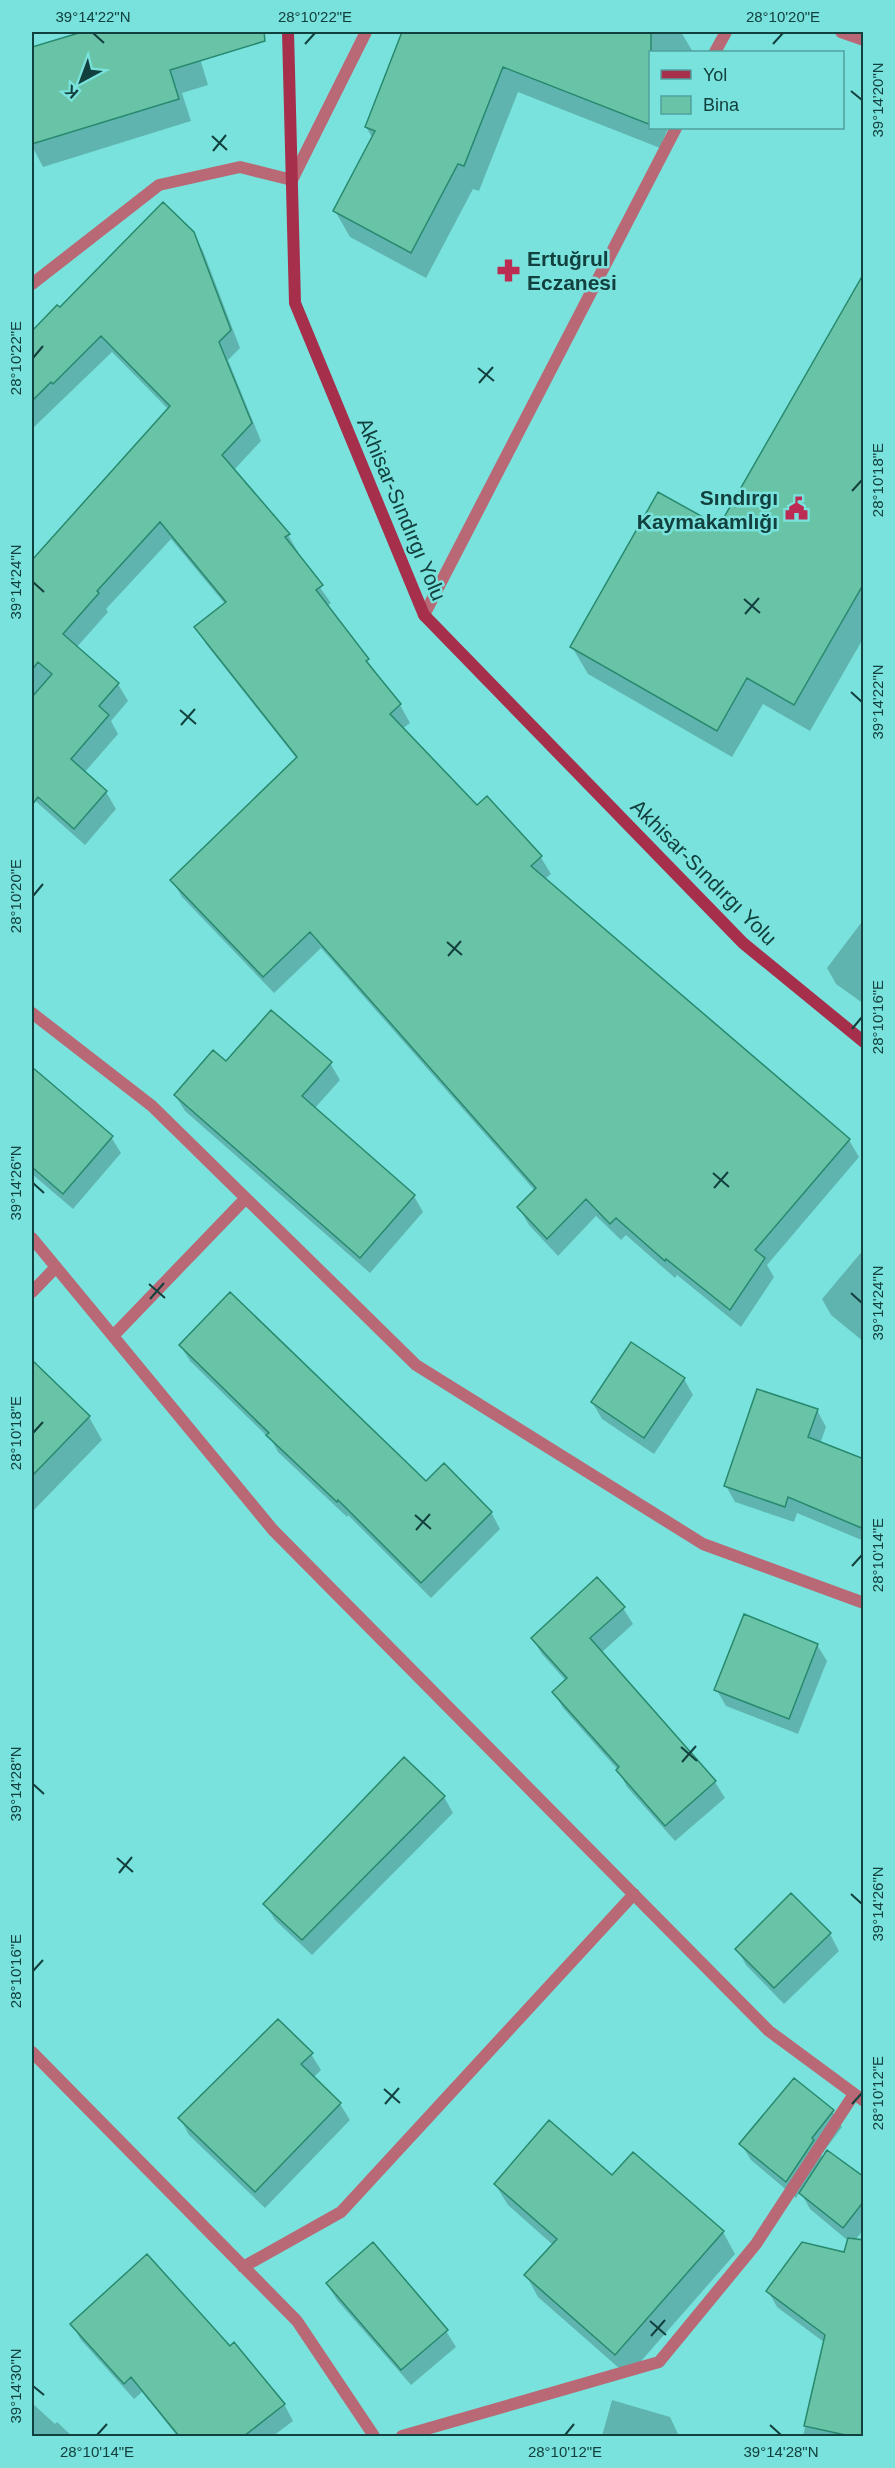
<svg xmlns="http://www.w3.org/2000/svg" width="895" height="2468" font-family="Helvetica,sans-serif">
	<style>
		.shadow { fill: #0003 }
		.building { fill: #69c4a7; stroke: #27896e; stroke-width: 1.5 }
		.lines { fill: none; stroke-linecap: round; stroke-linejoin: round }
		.lane { stroke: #b96975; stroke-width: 12 }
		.street { stroke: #b96975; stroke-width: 12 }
		.secondary { stroke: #a6304c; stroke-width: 12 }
		.ticks { fill: none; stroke: #12403e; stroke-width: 2 }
		.labels { text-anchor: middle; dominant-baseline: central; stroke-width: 5; stroke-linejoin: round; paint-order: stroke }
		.poi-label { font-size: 21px; font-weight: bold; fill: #12403e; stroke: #79e2dc; text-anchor: start }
		.street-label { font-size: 21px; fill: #12403e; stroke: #79e2dc }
		.neatline { fill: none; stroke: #12403e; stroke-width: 2 }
		.ticks-label { font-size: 15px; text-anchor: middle; fill: #12403e }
	</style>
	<rect width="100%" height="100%" fill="#79e2dc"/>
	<!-- shadow -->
	<path class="shadow" d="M87,32H192L208,85L182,93L191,121L43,167L32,146V48Z
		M403,32H681L693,52H650V128H668L660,148L518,92L479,191L473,189L426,278L350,237L335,211L373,139L366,127Z
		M193,233L203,251L240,348L228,360L261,441L234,470L288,535L298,552L296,554L331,603L327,606L400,705L410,723L402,729L477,807L540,856L551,874L545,879L849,1140L859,1157L767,1265L774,1277L741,1327L677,1275L675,1278L626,1235L621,1240L596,1216L558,1256L529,1225L519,1208L535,1191L321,948L274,993L182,897L172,880L297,759L206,644L196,627L225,604L171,539L106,609L108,612L76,648L118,684L128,701L111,721L118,734L84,773L106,792L116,809L85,845L32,798V561L169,410L112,352L32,429V330L60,309Z
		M864,276V637L810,731L763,704L732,757L588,674L572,647L720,528Z
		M864,919V1004L836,984L827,968Z
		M226,1063H330L340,1080L314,1109L414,1196L423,1212L370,1273L185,1111L175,1095Z
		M36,1073L111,1137L121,1153L73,1209L32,1174V1078Z
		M864,1249V1342L831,1315L822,1299Z
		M180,1345L426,1483L491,1512L500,1529L431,1598L348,1515L347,1517L278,1452L272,1441L190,1361Z
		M32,1362L89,1417L102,1440L32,1512Z
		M684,1379L693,1395L654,1454L602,1419L592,1402Z
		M817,1410L826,1427L820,1444L864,1461V1541L797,1513L794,1522L735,1502L726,1486Z
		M623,1608L633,1624L601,1653L715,1782L725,1798L675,1841L627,1787L618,1770L563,1708L554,1692L566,1681L542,1654L532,1638Z
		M817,1645L827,1661L798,1734L726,1706L716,1689Z
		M404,1759L444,1797L453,1813L312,1955L275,1920L265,1904Z
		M791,1895L830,1934L839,1951L784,2004L746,1965L737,1949Z
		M311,2054L321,2070L313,2078L340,2104L350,2120L265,2208L189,2135L180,2118Z
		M832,2111L842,2127L821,2155L823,2159L864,2179V2229L852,2244L810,2209L800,2191L796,2198L751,2160L741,2144Z
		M613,2178L723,2232L735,2254L628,2376L538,2297L526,2275L553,2245L508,2205L495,2184Z
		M864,2258V2436H803L825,2343L777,2307L768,2291Z
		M327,2284L446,2331L456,2347L411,2385L337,2300Z
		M72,2324L284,2404L293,2421L273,2436H177L142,2392L134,2399L81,2340Z
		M612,2400L670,2417L679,2436H602Z
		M32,2403L55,2424L57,2422L72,2436H32Z"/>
	<!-- building -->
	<path class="building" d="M82,32H264L265,41L170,70L179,99L32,144V47Z
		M402,32H651V125L503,67L464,166L458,164L411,253L333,211L375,131L365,127Z
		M163,202L194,232L231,330L219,342L252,423L222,455L290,534L285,537L323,585L316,590L369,659L366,661L401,704L390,714L477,805L487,796L542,856L531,866L850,1139L755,1250L765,1258L730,1310L666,1259L665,1261L616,1218L610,1224L586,1199L547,1239L517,1207L536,1188L310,932L263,977L170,880L297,757L194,627L226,602L160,522L97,591L99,593L63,634L119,683L99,706L109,715L71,759L107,791L74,829L38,797L32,805V697L52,674L38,662L32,670V560L170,406L101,336L53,384L51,382L32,401V331L57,305L60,307Z
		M864,273V583L794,705L747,678L717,731L570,647L658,492L719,526Z
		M271,1010L332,1062L302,1096L415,1195L360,1258L174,1095L213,1050L226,1061Z
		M32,1067L113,1136L63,1194L32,1167Z
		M230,1292L426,1481L444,1463L492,1512L421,1583L338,1500L337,1502L266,1435L269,1433L179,1345Z
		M631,1342L685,1378L644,1438L591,1402Z
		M32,1360L90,1416L32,1476Z
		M757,1389L818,1409L808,1437L864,1459V1529L788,1497L785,1507L724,1486Z
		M597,1577L625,1607L590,1638L716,1781L665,1826L616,1770L619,1767L552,1692L567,1678L531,1638Z
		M744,1614L818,1644L789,1719L714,1690Z
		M404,1757L445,1796L302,1940L263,1904Z
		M791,1893L831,1933L774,1988L735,1949Z
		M278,2019L313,2053L301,2064L341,2103L255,2192L178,2118Z
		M794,2078L834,2110L812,2138L814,2140L786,2182L739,2144Z
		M549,2120L612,2175L633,2152L724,2231L615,2355L524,2275L557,2239L494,2184Z
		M827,2150L864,2177V2201L843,2228L799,2193Z
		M848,2238L864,2240V2436H850L804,2426L825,2335L766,2291L802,2242L844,2252Z
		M373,2242L448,2330L401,2370L326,2283Z
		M147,2254L230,2346L234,2342L285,2404L244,2436H179L131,2377L124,2384L70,2324Z"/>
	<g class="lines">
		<!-- lane -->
		<path class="lane" d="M715,52L726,32
			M424,615L676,128"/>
		<!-- street -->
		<path class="street" d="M841,32L864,40
			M32,284L159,185L240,167L292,180L366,32
			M32,1013L152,1106L416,1365L703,1544L864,1603
			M32,1238L273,1530L769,2031L864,2101
			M32,1292L56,1267
			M113,1336L246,1198
			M32,2052L297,2321L374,2436
			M243,2267L341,2212L634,1894
			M402,2436L659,2362L756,2244L854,2094"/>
		<!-- secondary -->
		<path class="secondary" d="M288,32L295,303L424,615L743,943L864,1042"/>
	</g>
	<!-- ticks -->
	<path class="ticks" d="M93,33L104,43M305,44L315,33M773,44L783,33M851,91L862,100M212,136L227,150M213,151L226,135M33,358L43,346M478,368L494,381M479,383L493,367M852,491L862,480M33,582L44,592M744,599L760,613M745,614L759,598M851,692L862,702M180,710L196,724M181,725L195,709M33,896L43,884M447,942L462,955M448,956L461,941M852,1029L862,1017M713,1173L729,1187M33,1183L44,1193M714,1188L728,1172M149,1284L165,1298M851,1293L862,1303M150,1299L164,1283M33,1433L43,1422M415,1515L431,1529M416,1530L430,1514M852,1566L862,1555M681,1747L697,1761M682,1762L696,1746M33,1784L44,1794M117,1858L133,1872M119,1873L132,1857M851,1894L862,1904M33,1971L43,1960M384,2089L400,2103M385,2104L399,2088M852,2104L862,2093M650,2321L666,2335M651,2336L665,2320M33,2386L44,2395M770,2425L781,2435M97,2435L107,2424M565,2435L574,2424"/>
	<!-- icons -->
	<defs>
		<symbol id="pharmacy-bare" viewBox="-9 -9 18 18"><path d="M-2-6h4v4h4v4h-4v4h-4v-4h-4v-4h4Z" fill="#bc2c52" stroke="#79e2dc" stroke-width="2.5" paint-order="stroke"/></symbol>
		<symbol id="civic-bare" viewBox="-9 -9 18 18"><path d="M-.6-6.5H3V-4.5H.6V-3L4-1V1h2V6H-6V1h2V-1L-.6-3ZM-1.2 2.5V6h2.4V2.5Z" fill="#bc2c52" stroke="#79e2dc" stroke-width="2.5" paint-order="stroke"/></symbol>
	</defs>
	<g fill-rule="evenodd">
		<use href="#pharmacy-bare" x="492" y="254" width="33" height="33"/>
		<use href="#civic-bare" x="780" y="492" width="33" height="33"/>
	</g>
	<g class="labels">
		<!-- poi labels -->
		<g class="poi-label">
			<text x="527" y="258">Ertuğrul<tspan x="527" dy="24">Eczanesi</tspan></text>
			<text x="778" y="497" text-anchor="end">Sındırgı<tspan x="778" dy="24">Kaymakamlığı</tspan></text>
		</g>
		<!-- street labels -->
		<g class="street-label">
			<text transform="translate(402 509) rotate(67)">Akhisar-Sındırgı Yolu</text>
			<text transform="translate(704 872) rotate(45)">Akhisar-Sındırgı Yolu</text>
		</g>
	</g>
	<!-- border -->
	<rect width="895" height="2468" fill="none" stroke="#79e2dc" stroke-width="66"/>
	<!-- legend -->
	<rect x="649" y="51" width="195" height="78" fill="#79e2dc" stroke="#50a19d" stroke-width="1.5"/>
	<rect x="661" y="70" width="30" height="9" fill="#a6304c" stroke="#50a19d" stroke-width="1.5"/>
	<text x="703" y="81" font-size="18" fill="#12403e">Yol</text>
	<rect x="661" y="96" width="30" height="18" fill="#69c4a7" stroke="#50a19d" stroke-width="1.5"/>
	<text x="703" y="111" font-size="18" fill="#12403e">Bina</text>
	<!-- north arrow -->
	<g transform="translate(81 81) rotate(221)" stroke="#79e2dc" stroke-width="4.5" paint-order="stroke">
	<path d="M0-4.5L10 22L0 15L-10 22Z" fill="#12403e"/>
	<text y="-9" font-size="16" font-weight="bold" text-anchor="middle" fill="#12403e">K</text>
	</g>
	<rect x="33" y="33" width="829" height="2402" class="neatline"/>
	<g class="ticks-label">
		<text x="93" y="22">39°14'22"N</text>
		<text x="315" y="22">28°10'22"E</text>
		<text x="783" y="22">28°10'20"E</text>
		<text transform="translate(878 100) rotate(-90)" y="5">39°14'20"N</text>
		<text transform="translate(16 358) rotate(-90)" y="5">28°10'22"E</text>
		<text transform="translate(878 480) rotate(-90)" y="5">28°10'18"E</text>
		<text transform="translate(16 582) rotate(-90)" y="5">39°14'24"N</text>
		<text transform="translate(878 702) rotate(-90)" y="5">39°14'22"N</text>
		<text transform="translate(16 896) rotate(-90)" y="5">28°10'20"E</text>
		<text transform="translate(878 1017) rotate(-90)" y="5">28°10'16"E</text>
		<text transform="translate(16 1183) rotate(-90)" y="5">39°14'26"N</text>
		<text transform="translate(878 1303) rotate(-90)" y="5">39°14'24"N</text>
		<text transform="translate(16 1433) rotate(-90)" y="5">28°10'18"E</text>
		<text transform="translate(878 1555) rotate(-90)" y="5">28°10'14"E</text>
		<text transform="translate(16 1784) rotate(-90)" y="5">39°14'28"N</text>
		<text transform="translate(878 1904) rotate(-90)" y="5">39°14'26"N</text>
		<text transform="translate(16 1971) rotate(-90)" y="5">28°10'16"E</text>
		<text transform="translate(878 2093) rotate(-90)" y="5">28°10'12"E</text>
		<text transform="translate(16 2386) rotate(-90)" y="5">39°14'30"N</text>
		<text x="97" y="2457">28°10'14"E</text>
		<text x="565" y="2457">28°10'12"E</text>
		<text x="781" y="2457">39°14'28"N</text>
	</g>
</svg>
